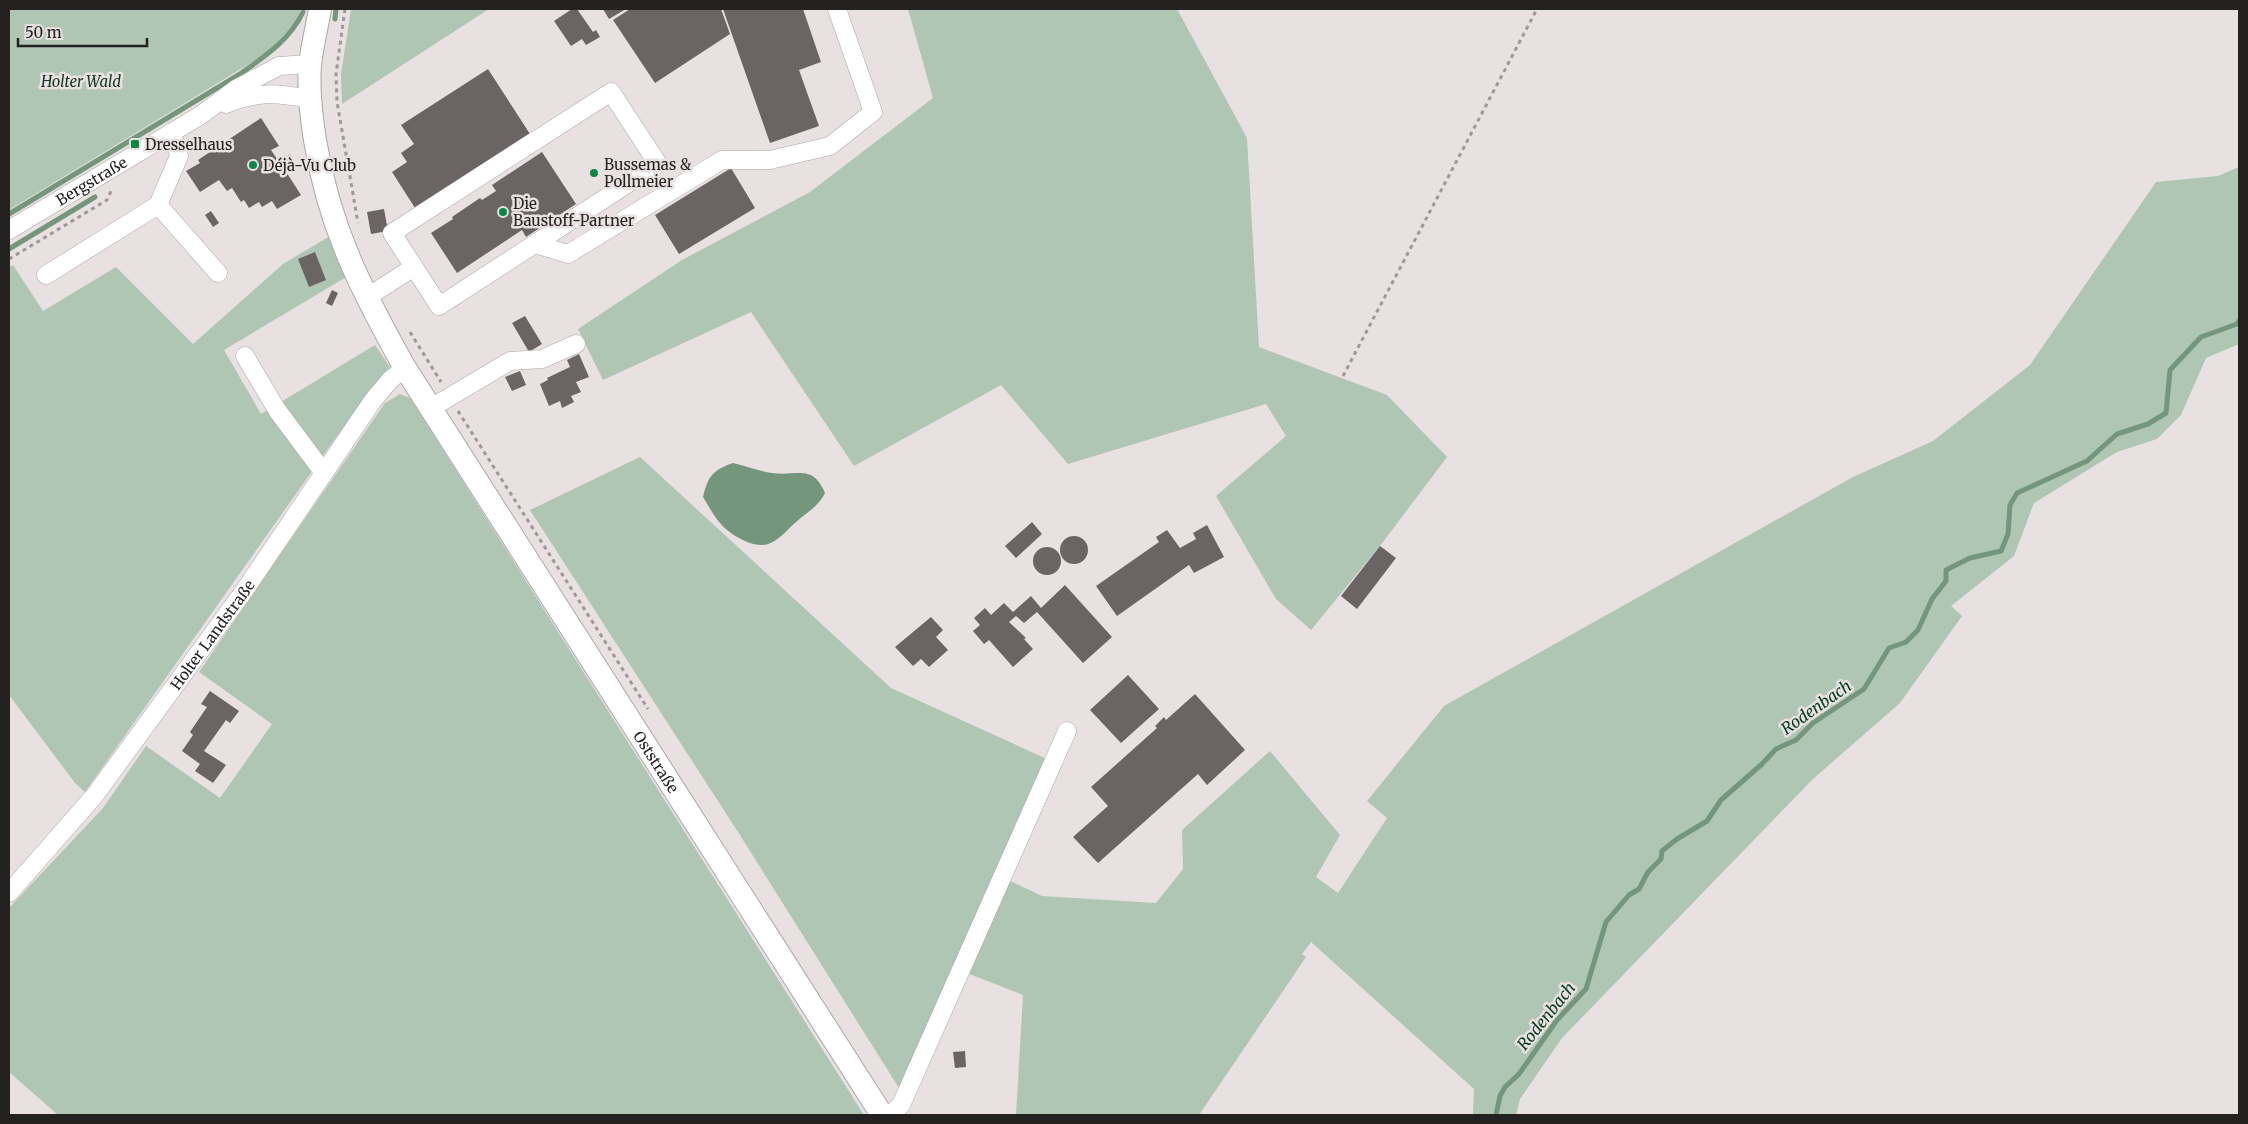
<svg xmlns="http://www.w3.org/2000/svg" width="2248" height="1124" font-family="Merriweather,serif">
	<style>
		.green { fill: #aec6b3 }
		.water { fill: #74967c }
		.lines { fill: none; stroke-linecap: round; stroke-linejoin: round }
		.stream { stroke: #74967c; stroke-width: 5 }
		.building { fill: #6b6465 }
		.minor-casing { stroke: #ada6a6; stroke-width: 19 }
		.major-casing { stroke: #ada6a6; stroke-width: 24 }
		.path { stroke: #9e9898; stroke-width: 3; stroke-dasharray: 4 4; stroke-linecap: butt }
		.minor { stroke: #fff; stroke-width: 18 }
		.major { stroke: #fff; stroke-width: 22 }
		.poi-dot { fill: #078944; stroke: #e9e1e1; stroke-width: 2 }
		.labels { text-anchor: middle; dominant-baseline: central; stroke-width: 5; stroke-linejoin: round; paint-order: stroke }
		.park-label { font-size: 15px; font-style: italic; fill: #0f3a1e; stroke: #e9e1e1 }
		.poi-label { font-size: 15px; fill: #242121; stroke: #e9e1e1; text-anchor: start }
		.street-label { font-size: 15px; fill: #242121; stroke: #e9e1e1 }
		.water-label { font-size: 16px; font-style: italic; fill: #003d1a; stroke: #e9e1e1 }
	</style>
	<rect width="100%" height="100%" fill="#e9e1e1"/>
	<!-- green -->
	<path class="green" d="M9,9H301L295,24L267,53L9,210Z
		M351,9H489L342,104L341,74Z
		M908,9H1177L1247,138L1259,347L1387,395L1447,457L1383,542L1311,630L1276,599L1216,496L1286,436L1266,404L1068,464L1001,385L854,466L751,312L603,380L578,329L682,260L810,192L933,98Z
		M2239,167V344L2206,358L2181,415L2157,439L2117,452L2034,503L2014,556L1951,606L1962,616L1900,703L1813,779L1562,1038L1520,1099L1516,1115H1473L1474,1089L1311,942L1302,954L1306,957L1199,1115H1016L1023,995L967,973L1008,880L1042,896L1156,903L1183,869L1182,830L1270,751L1340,835L1316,877L1338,893L1387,818L1367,801L1444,706L1853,477L1933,441L2030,365L2156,182L2218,176Z
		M330,236L348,276L224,350L261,414L375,345L390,367L366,395L85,792L75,783L9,695V267L13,265L43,311L116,267L193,344L283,264Z
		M400,394L410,398L864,1115H58L9,1072V908L103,808L146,746L220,798L272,724L199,672L385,403Z
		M640,457L891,688L1047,759L899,1088L738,832L530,510Z"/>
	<!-- water -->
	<path class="water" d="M733,463C746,466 759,471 772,473C797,477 812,463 825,493C818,507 807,512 795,523C787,530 778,541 768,544C753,549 729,534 720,523C713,515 708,505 703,497C708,476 713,470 733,463Z"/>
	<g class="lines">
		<!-- stream -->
		<path class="stream" d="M335,19L336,9
			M9,214L240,74C264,57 290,40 303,12
			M9,249L95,197
			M1496,1115L1500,1096L1505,1087L1519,1074L1557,1020L1586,989L1606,922L1629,895L1639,889L1648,872L1661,859L1662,851L1677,839L1707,821L1721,800L1762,764L1776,749L1796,740L1813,723L1864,689L1889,648L1906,642L1918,630L1932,599L1946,581V570L1970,558L2001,551L2008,534L2010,505L2017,493L2087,461L2117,434L2148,424L2166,413L2170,370L2201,337L2237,324L2239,321"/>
	</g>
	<!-- building -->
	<path class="building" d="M572,9H577L593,32L596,30L600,37L586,45L582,39L571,46L554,21Z
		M603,9H626L609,19Z
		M630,9H721L730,34L655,83L613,20Z
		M723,9H803L821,62L799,70L819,126L770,143Z
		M488,69L530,134L415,208L392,172L407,162L401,153L414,144L401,125Z
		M261,118L279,146L271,150L277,159L281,160L283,167L301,195L277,209L272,201L262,207L259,202L249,208L244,200L241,202L232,188L227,191L219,180L200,192L186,171L200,163L198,160Z
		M542,152L576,204L526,237L522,230L457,273L431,233L453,219L452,217L480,198L482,200L496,191L492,185Z
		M731,168L755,208L679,254L655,215Z
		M384,209L388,231L371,234L367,212Z
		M211,211L219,223L213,227L205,215Z
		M315,252L326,280L309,287L298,259Z
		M332,290L338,293L332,306L326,303Z
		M525,316L542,344L529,352L512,323Z
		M579,354L589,377L576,382L581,392L571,396L574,402L562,408L560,401L549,406L540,384L548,380L547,378L570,367L567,360Z
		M520,371L526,385L512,391L505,377Z
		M1032,522L1042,534L1016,558L1005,546Z
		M1207,525L1224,557L1194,573L1189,565L1117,616L1096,586L1159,542L1156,537L1167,530L1180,548L1196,539L1193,533Z
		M1060 550a14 14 0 1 1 28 0a14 14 0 1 1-28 0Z
		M1380,546L1396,558L1357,609L1341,596Z
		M1033 561a14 14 0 1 1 28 0a14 14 0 1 1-28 0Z
		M1065,585L1112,637L1083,663L1037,612L1024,623L1016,616L1009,622L1026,638L1024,639L1033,649L1013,667L989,640L984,644L973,631L980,625L974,618L985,608L991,615L1004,603L1013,612L1031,596L1041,608Z
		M931,617L943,630L936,637L948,650L929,667L921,659L913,666L895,647Z
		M1128,675L1159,709L1121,743L1090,710Z
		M210,691L239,711L230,723L226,720L204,751L226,765L213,783L195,771L200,764L182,751L193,735L190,732L207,707L201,704Z
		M1195,694L1245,750L1207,785L1198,774L1098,863L1073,837L1108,806L1091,787L1157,728L1155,726L1164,717L1166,720Z
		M965,1051L966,1067L955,1068L953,1052Z"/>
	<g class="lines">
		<defs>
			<g id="minor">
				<path d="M611,92L658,164L439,306L392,233Z"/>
				<path d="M226,104C258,91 277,93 310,99"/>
				<path d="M158,205L218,273"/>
				<path id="s1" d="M9,230L201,115L236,89L279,66L310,64"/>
				<path d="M535,244L568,254L722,160H770L830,146L873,112L837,9"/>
				<path d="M46,275L158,205L179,156L177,146L170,133"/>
				<path d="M366,298L414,267"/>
				<path d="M245,356L277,410L324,473"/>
				<path d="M431,408L510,361L542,359L576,344"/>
				<path id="s2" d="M9,893L95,795L244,591L374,399L391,379L405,368"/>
				<path d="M890,1115L901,1105L1067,731"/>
			</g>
			<g id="major">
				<path id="s3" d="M320,9C317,27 312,46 310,65C308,90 311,115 315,140C329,228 362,291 405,368L882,1115"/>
			</g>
		</defs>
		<!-- minor casing -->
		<use href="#minor" class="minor-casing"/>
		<!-- major casing -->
		<use href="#major" class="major-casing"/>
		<!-- path -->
		<path class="path" d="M345,9L336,74L337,102L358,223
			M9,259L107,200L112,189
			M410,332L441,382
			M1343,376L1537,9
			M458,411L648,709"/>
		<!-- minor -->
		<use href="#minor" class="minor"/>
		<!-- major -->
		<use href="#major" class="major"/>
	</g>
	<!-- markers -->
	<g class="poi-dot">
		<rect x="130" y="139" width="10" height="10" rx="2.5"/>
		<circle cx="253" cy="165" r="5"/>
		<circle cx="594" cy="173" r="5"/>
		<circle cx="503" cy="212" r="5"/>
	</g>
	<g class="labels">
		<!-- park labels -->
		<g class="park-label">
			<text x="81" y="81">Holter Wald</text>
		</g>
		<!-- poi labels -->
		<g class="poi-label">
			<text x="145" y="144">Dresselhaus</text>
			<text x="604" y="164">Bussemas &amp;<tspan x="604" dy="17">Pollmeier</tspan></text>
			<text x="263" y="165">Déjà-Vu Club</text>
			<text x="513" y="203">Die<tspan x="513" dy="17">Baustoff-Partner</tspan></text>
		</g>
		<!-- street labels -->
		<g class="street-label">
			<text stroke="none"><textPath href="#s1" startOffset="96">Bergstraße</textPath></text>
			<text stroke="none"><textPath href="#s2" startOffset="329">Holter Landstraße</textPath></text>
			<text stroke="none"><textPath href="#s3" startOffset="846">Oststraße</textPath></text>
		</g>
		<!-- water labels -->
		<g class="water-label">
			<text transform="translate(1816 707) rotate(-35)">Rodenbach</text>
			<text transform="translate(1546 1016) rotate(-51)">Rodenbach</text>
		</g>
	</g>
	<!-- border -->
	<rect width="2248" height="1124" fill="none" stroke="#242121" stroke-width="20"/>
	<!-- scale -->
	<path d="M18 38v8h129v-8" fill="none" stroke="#242121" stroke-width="2.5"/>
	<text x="25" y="38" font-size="15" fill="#242121" stroke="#e9e1e1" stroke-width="4" paint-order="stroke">50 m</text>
</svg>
